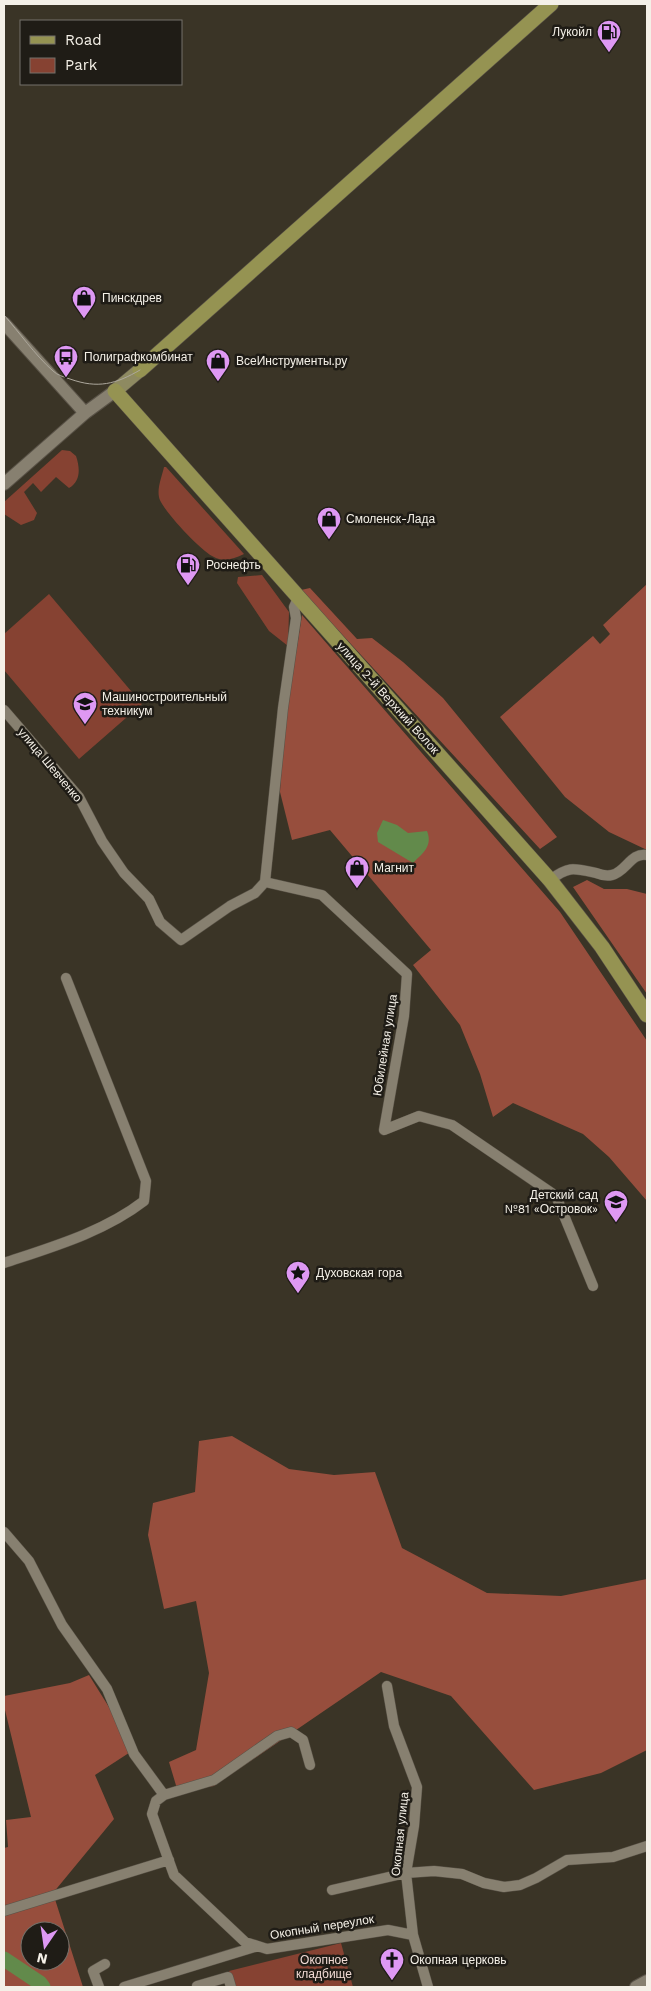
<svg xmlns="http://www.w3.org/2000/svg" width="651" height="1991" font-family="'Work Sans',sans-serif">
	<style>
		.green { fill: #864232 }
		.forest { fill: #974e3d; fill-rule: evenodd }
		.water { fill: #628a4b }
		.lines { fill: none; stroke-linecap: round; stroke-linejoin: round }
		.river { stroke: #628a4b; stroke-width: 15 }
		.minor-casing { stroke: #595247; stroke-width: 11 }
		.tertiary-casing { stroke: #595247; stroke-width: 14 }
		.secondary-casing { stroke: #595247; stroke-width: 15 }
		.primary-casing { stroke: #595247; stroke-width: 16 }
		.minor { stroke: #878070; stroke-width: 10 }
		.tertiary { stroke: #878070; stroke-width: 12 }
		.secondary { stroke: #8e8a61; stroke-width: 14 }
		.primary { stroke: #959352; stroke-width: 15 }
		.tram { stroke: #ada89d; stroke-width: 1 }
		.labels { text-anchor: middle; dominant-baseline: central; stroke-width: 5; stroke-linejoin: round; paint-order: stroke }
		.poi-label { font-size: 12px; fill: #f4f0e7; stroke: #1f1c16; text-anchor: start }
		.street-label { font-size: 12px; fill: #f4f0e7; stroke: #1f1c16 }
		.park-label { font-size: 12px; fill: #f0dad4; stroke: #1f1c16 }
	</style>
	<rect width="100%" height="100%" fill="#3a3426"/>
	<!-- green -->
	<path class="green" d="M62,450L70,451L76,456C80,468 81,481 69,488L56,477L41,492L33,483L24,492L37,513L34,520L21,525L4,514V502Z
		M164,467H166L244,554C234,559 223,562 214,557C203,553 161,509 159,497C157,488 162,476 164,467Z
		M262,575L289,612L288,646L269,631L237,583L238,577Z
		M49,594L142,704L79,759L4,670V634Z
		M341,1943L353,1987H235L229,1971Z"/>
	<!-- forest -->
	<path class="forest" d="M647,584V850L609,832L565,797L500,717L593,636L600,644L610,634L603,625Z
		M310,588L357,639L372,638L403,662L443,698L557,837L540,849L301,590Z
		M302,615L560,912L647,1041V1201L609,1157L583,1134L513,1103L493,1117L480,1074L460,1025L413,965L431,950L330,830L292,840L280,792L282,740Z
		M587,880L604,889H627L647,894V994L573,887Z
		M232,1436L289,1469L334,1475L375,1472L402,1548L487,1593L561,1596L647,1579V1750L601,1773L534,1790L451,1696L381,1672L214,1786L178,1792L169,1762L196,1750L209,1673L196,1601L164,1609L148,1535L153,1503L195,1492L199,1441Z
		M89,1675L135,1749L95,1775L114,1819L53,1893L83,1987H4V1848L8,1847L6,1820L31,1817L4,1706V1696L70,1683ZM30,1931H60V1961H30Z"/>
	<!-- water -->
	<path class="water" d="M383,820L397,825L408,833L427,831C433,846 423,853 413,863L378,842L377,833Z"/>
	<g class="lines">
		<!-- river -->
		<path class="river" d="M4,1959L40,1983L43,1987"/>
		<defs>
			<path id="minor" d="M4,710L79,797L102,841L124,873L149,899L160,922L181,940L230,906L255,893L265,882L283,708L296,618L294,607L298,598
				M550,880C569,866 573,868 596,873C601,875 607,876 612,875C626,872 631,852 647,855
				M265,882L322,895L407,974L404,1016L384,1130L419,1116L452,1125L556,1196L593,1286
				M4,1263C52,1247 104,1232 144,1201L146,1181L66,978
				M4,1532L29,1561L62,1625L107,1689L134,1754L164,1795
				M387,1686L394,1726L417,1787L414,1826L406,1873L413,1935L428,1987
				M310,1765L303,1740L291,1732L277,1736L214,1780L164,1795L156,1801L152,1814L174,1875L245,1942L267,1949L388,1930L413,1935
				M332,1890L406,1873L434,1871L462,1874L484,1883L504,1887L520,1885L536,1878L567,1860L613,1857L647,1846
				M4,1911L169,1860
				M197,1986L228,1977L231,1987
				M99,1987L93,1971L105,1964
				M124,1987L258,1946"/>
			<path id="tertiary" d="M4,323L85,413
				M4,484L85,413L115,391
				M636,1987L647,1981"/>
			<path id="secondary" d="M115,391L140,370"/>
			<path id="primary" d="M140,370L551,4
				M115,391L550,880L602,947L647,1015"/>
		</defs>
		<!-- minor casing -->
		<use href="#minor" class="minor-casing"/>
		<!-- tertiary casing -->
		<use href="#tertiary" class="tertiary-casing"/>
		<!-- secondary casing -->
		<use href="#secondary" class="secondary-casing"/>
		<!-- primary casing -->
		<use href="#primary" class="primary-casing"/>
		<!-- minor -->
		<use href="#minor" class="minor"/>
		<!-- tertiary -->
		<use href="#tertiary" class="tertiary"/>
		<!-- secondary -->
		<use href="#secondary" class="secondary"/>
		<!-- primary -->
		<use href="#primary" class="primary"/>
		<!-- tram -->
		<path class="tram" d="M4,315C19,332 35,355 53,371C57,375 64,377 70,379C98,389 116,384 140,370"/>
	</g>
	<!-- icons -->
	<defs>
		<symbol id="fuel-pin" viewBox="-11 -11 22 30"><path d="M0 17L-7.5 6A9.5 9.5 0 1 1 7.5 6Z" fill="#de98f3" stroke="#1f1c16"/><path d="M-5.5-6h7V0h2V4h1.3V-2.5L3-4.5l.8-.8L6-3V5H2.5V1h-1V6h-7ZM-4.2-4.7v3.2H.2V-4.7Z" fill="#111"/></symbol>
		<symbol id="shop-pin" viewBox="-11 -11 22 30"><path d="M0 17L-7.5 6A9.5 9.5 0 1 1 7.5 6Z" fill="#de98f3" stroke="#1f1c16"/><path d="M-5-2.5h2.3a2.7 3.5 0 0 1 5.4 0H5L5.5 6h-11ZM-1.5-2.5h3a1.5 2.3 0 0 0-3 0Z" fill="#111"/></symbol>
		<symbol id="bus-pin" viewBox="-11 -11 22 30"><path d="M0 17L-7.5 6A9.5 9.5 0 1 1 7.5 6Z" fill="#de98f3" stroke="#1f1c16"/><path d="M-5-6H5V4H4V6H2V4H-2V6H-4V4H-5ZM-3.5-4V0h7V-4ZM-3.5 1.2v1.5H-2V1.2ZM2 1.2v1.5H3.5V1.2Z" fill="#111"/></symbol>
		<symbol id="university-pin" viewBox="-11 -11 22 30"><path d="M0 17L-7.5 6A9.5 9.5 0 1 1 7.5 6Z" fill="#de98f3" stroke="#1f1c16"/><path d="M0-5L7-2L0 1L-7-2ZM-4 1L0 2.5L4 1V4Q0 6-4 4Z" fill="#111"/></symbol>
		<symbol id="school-pin" viewBox="-11 -11 22 30"><path d="M0 17L-7.5 6A9.5 9.5 0 1 1 7.5 6Z" fill="#de98f3" stroke="#1f1c16"/><path d="M0-5L7-2L0 1L-7-2ZM-4 1L0 2.5L4 1V4Q0 6-4 4Z" fill="#111"/></symbol>
		<symbol id="sight-pin" viewBox="-11 -11 22 30"><path d="M0 17L-7.5 6A9.5 9.5 0 1 1 7.5 6Z" fill="#de98f3" stroke="#1f1c16"/><path d="M0-6L1.8-2.2L6-1.7L2.9 1.2L3.7 5.4L0 3.3L-3.7 5.4L-2.9 1.2L-6-1.7L-1.8-2.2Z" fill="#111"/></symbol>
		<symbol id="church-pin" viewBox="-11 -11 22 30"><path d="M0 17L-7.5 6A9.5 9.5 0 1 1 7.5 6Z" fill="#de98f3" stroke="#1f1c16"/><path d="M-1.2-6h2.4v3.5h3.3v2.4h-3.3V6h-2.4V-.1h-3.3v-2.4h3.3Z" fill="#111"/></symbol>
	</defs>
	<g fill-rule="evenodd">
		<use href="#fuel-pin" x="595" y="18" width="28" height="38"/>
		<use href="#shop-pin" x="70" y="284" width="28" height="38"/>
		<use href="#bus-pin" x="52" y="343" width="28" height="38"/>
		<use href="#shop-pin" x="204" y="347" width="28" height="38"/>
		<use href="#shop-pin" x="315" y="505" width="28" height="38"/>
		<use href="#fuel-pin" x="174" y="551" width="28" height="38"/>
		<use href="#university-pin" x="71" y="690" width="28" height="38"/>
		<use href="#shop-pin" x="343" y="854" width="28" height="38"/>
		<use href="#school-pin" x="602" y="1188" width="28" height="38"/>
		<use href="#sight-pin" x="284" y="1259" width="28" height="38"/>
		<use href="#church-pin" x="378" y="1946" width="28" height="38"/>
	</g>
	<g class="labels">
		<!-- poi labels -->
		<g class="poi-label">
			<text x="592" y="32" text-anchor="end">Лукойл</text>
			<text x="102" y="298">Пинскдрев</text>
			<text x="84" y="357">Полиграфкомбинат</text>
			<text x="236" y="361">ВсеИнструменты.ру</text>
			<text x="346" y="519">Смоленск-Лада</text>
			<text x="206" y="565">Роснефть</text>
			<text x="102" y="697">Машиностроительный<tspan x="102" dy="14">техникум</tspan></text>
			<text x="374" y="868">Магнит</text>
			<text x="598" y="1195" text-anchor="end">Детский сад<tspan x="598" dy="14">№81 «Островок»</tspan></text>
			<text x="316" y="1273">Духовская гора</text>
			<text x="410" y="1960">Окопная церковь</text>
		</g>
		<!-- street labels -->
		<g class="street-label">
			<text transform="translate(388 698) rotate(48)">улица 2-й Верхний Волок</text>
			<text transform="translate(50 765) rotate(50)">улица Шевченко</text>
			<text transform="translate(385 1045) rotate(-81)">Юбилейная улица</text>
			<text transform="translate(400 1834) rotate(-84)">Окопная улица</text>
			<text transform="translate(322 1927) rotate(-9)">Окопный переулок</text>
		</g>
		<!-- park labels -->
		<g class="park-label">
			<text x="324" y="1960">Окопное<tspan x="324" dy="14">кладбище</tspan></text>
		</g>
	</g>
	<!-- border -->
	<rect width="651" height="1991" fill="none" stroke="#f4f0e7" stroke-width="10"/>
	<!-- legend -->
	<rect x="20" y="20" width="162" height="65" fill="#1f1c16" stroke="#74716a"/>
	<rect x="30" y="36" width="25" height="8" fill="#959352" stroke="#74716a"/>
	<text x="65" y="45" font-size="15" fill="#f4f0e7">Road</text>
	<rect x="30" y="58" width="25" height="15" fill="#864232" stroke="#74716a"/>
	<text x="65" y="70" font-size="15" fill="#f4f0e7">Park</text>
	<!-- north arrow -->
	<g transform="translate(45 1946) rotate(193)"><circle r="24" fill="#1f1c16" stroke="#74716a"/>
	<path d="M0-4L9 19L0 12L-9 19Z" fill="#de98f3"/>
	<text y="-8" font-size="14" font-weight="bold" text-anchor="middle" fill="#f4f0e7">N</text>
	</g>
</svg>
